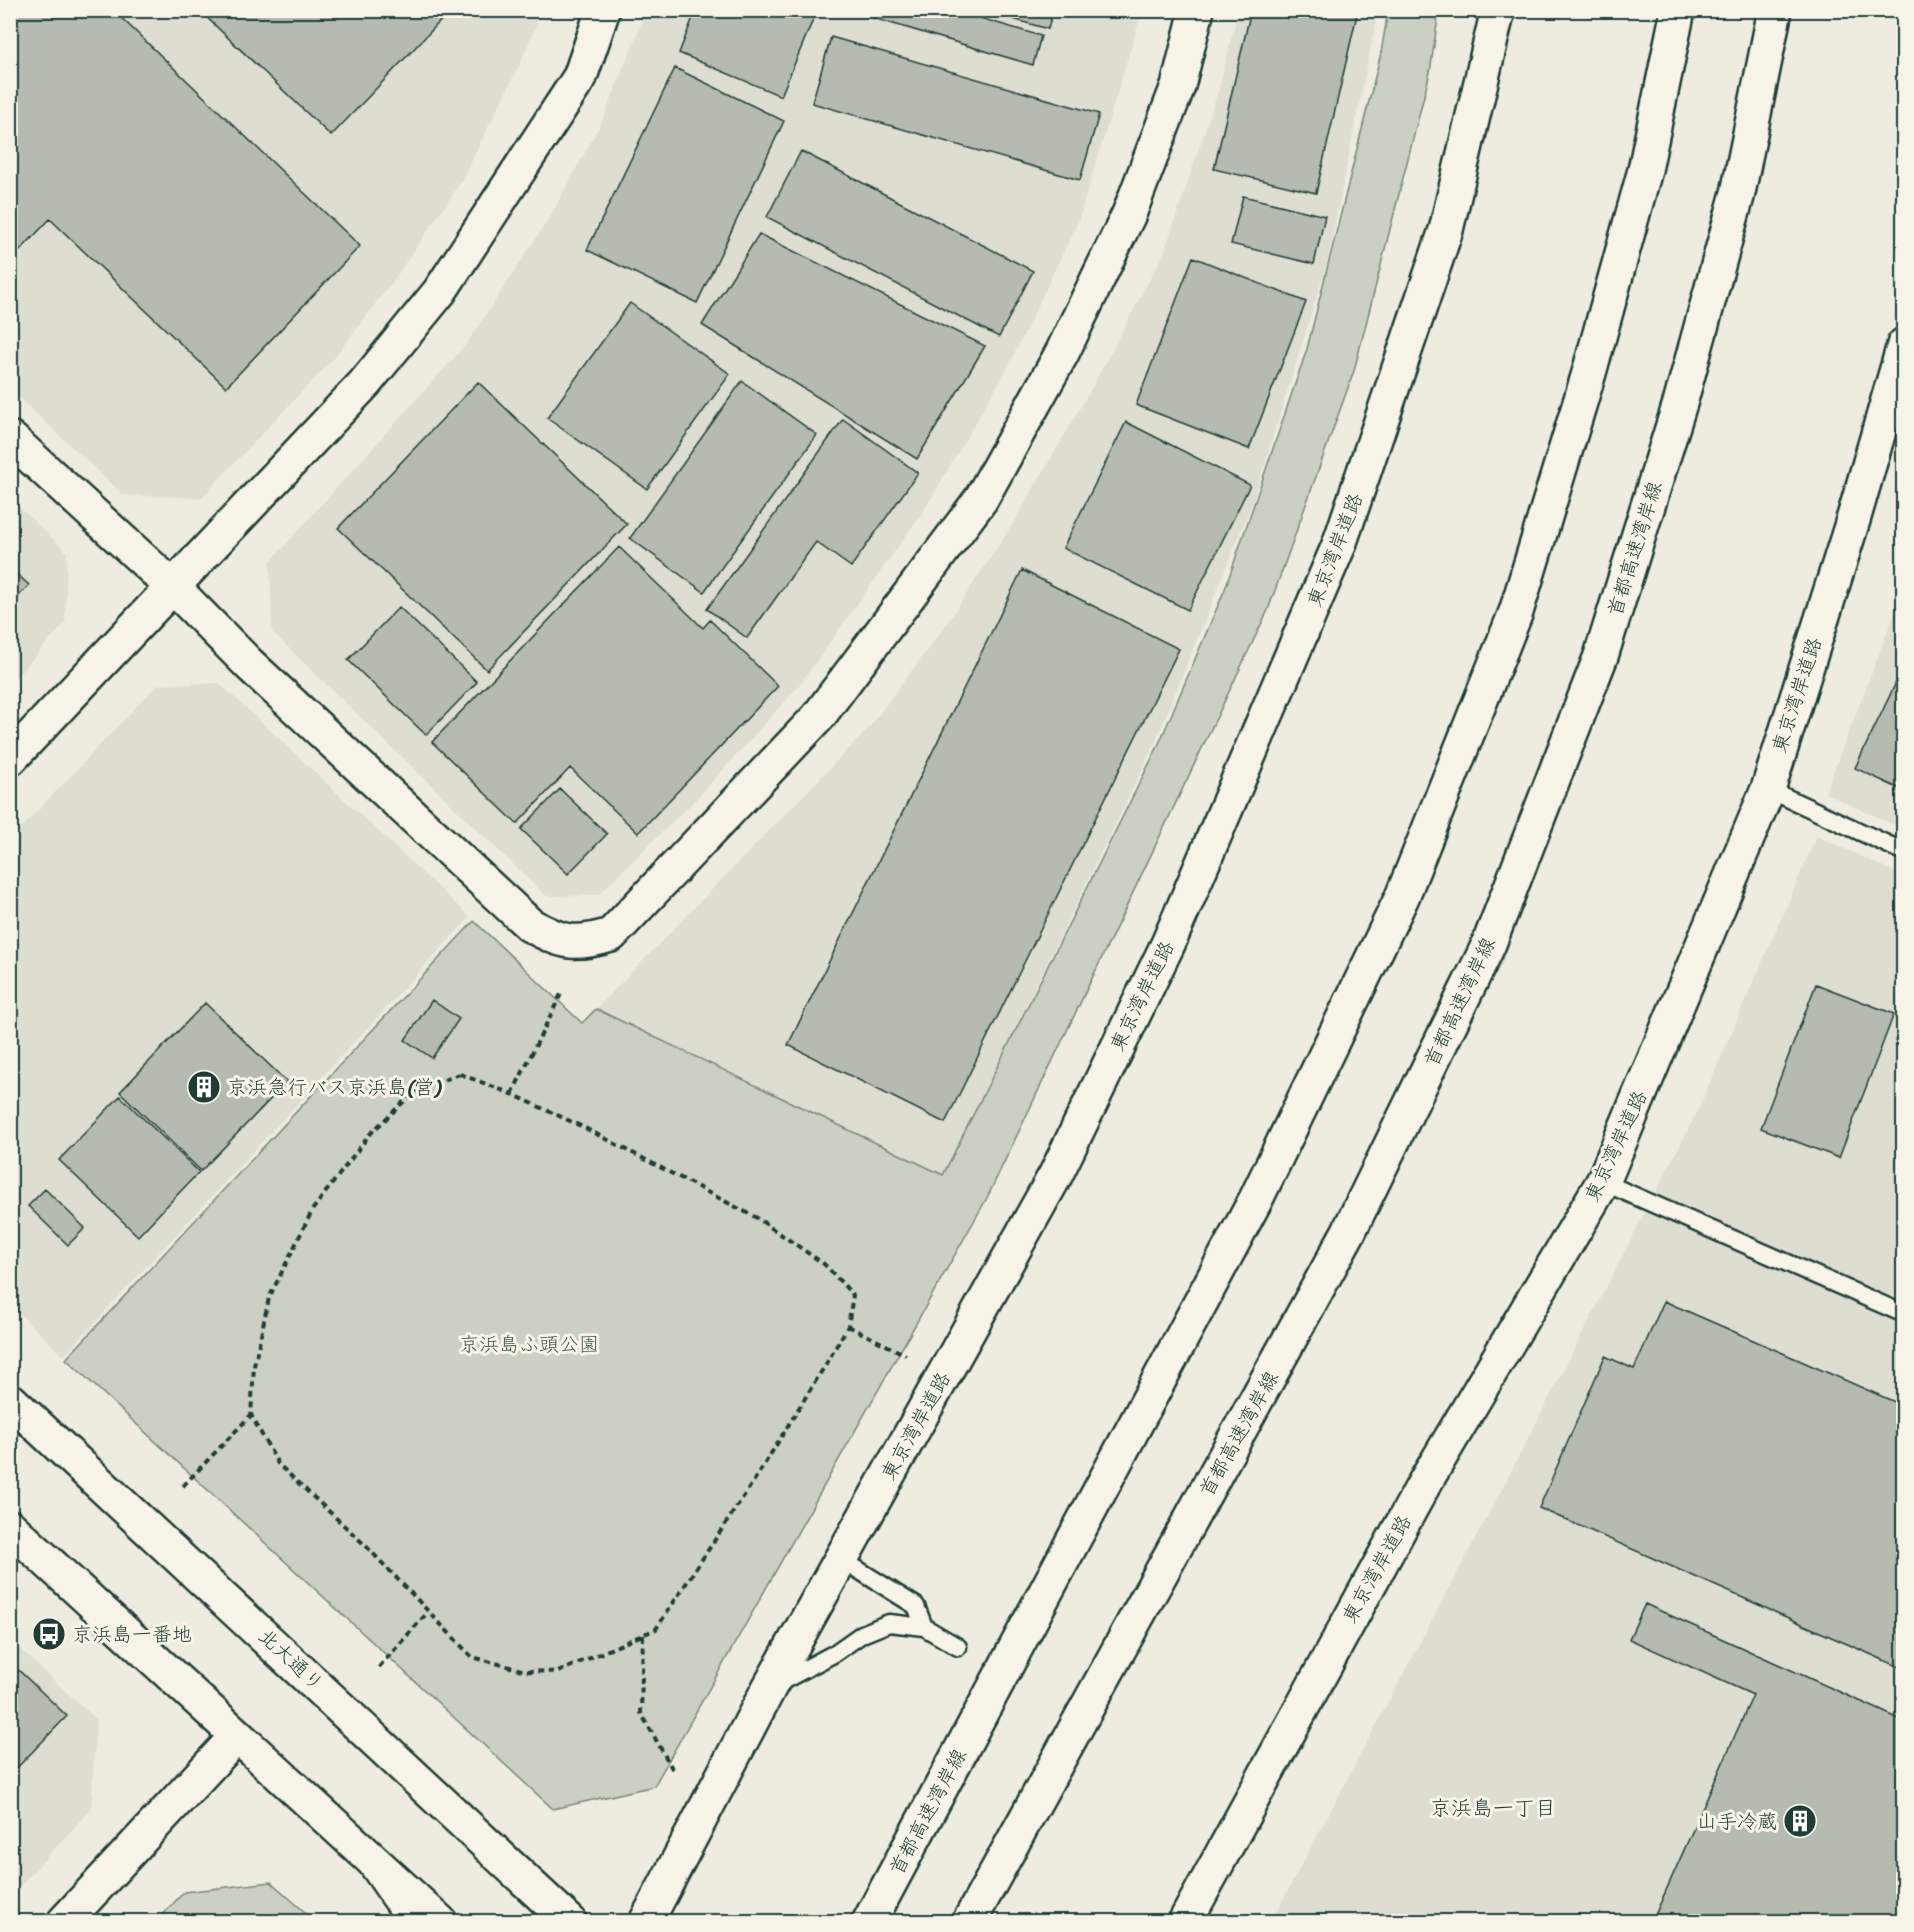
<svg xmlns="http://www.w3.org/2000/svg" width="1914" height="1932" font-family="Sriracha,'Klee One',sans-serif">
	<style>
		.built { fill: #ddddd2 }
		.green { fill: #cccfc4; stroke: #76867c; stroke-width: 1.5 }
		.building { fill: #b5bbb0; stroke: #1f3d34; stroke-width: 1.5 }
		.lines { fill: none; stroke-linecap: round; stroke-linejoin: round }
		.service-casing { stroke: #1f3d34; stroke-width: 21 }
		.minor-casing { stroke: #1f3d34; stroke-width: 38 }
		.tertiary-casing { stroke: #1f3d34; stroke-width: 38 }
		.trunk-casing { stroke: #1f3d34; stroke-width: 38 }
		.motorway-casing { stroke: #1f3d34; stroke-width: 38 }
		.path { stroke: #1f3d34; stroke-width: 4; stroke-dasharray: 6 4.5; stroke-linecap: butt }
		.service { stroke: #f7f3e8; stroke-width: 16 }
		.minor { stroke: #f7f3e8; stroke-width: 33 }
		.tertiary { stroke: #f7f3e8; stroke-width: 33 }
		.trunk { stroke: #f7f3e8; stroke-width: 33 }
		.motorway { stroke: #f7f3e8; stroke-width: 33 }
		.labels { text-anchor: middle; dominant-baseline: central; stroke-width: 6; stroke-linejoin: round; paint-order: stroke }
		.street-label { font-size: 20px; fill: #1f3d34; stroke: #f7f3e8 }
		.poi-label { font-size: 20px; fill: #1f3d34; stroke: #f7f3e8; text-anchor: start }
		.park-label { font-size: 20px; fill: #425a51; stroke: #f7f3e8 }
		.neighbourhood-label { font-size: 21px; fill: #1f3d34; stroke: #f7f3e8 }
	</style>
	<rect width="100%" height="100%" fill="#eeece1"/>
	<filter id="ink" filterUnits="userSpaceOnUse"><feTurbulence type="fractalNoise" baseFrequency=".0167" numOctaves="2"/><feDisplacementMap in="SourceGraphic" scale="12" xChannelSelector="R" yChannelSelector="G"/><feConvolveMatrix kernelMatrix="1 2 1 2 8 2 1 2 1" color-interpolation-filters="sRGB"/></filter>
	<g filter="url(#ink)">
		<!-- built -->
		<path class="built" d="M10,11H542L520,64L459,185L393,281L334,358L201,498L123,495L11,390Z
			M646,11H1142L1078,222L1008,367L923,512L798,687L701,794L598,895L546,896L272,632L270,562L468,342L550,217L604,117Z
			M1238,11H1378L1327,264L1252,504L1154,745L943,1175L596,1009L867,730L946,625L1016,519L1094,384L1164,253L1220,85Z
			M10,499L67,552L65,623L11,683Z
			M1903,592V829L1825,793Z
			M219,683L470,917L64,1356L11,1306L10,840L157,685Z
			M1817,836L1903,876V1921L1271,1922L1502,1489L1697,1112Z
			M10,1640L96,1719L91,1809L11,1896Z"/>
		<!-- green -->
		<path class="green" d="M1388,11H1439L1430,72L1354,371L1268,610L987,1198L654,1786L553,1809L66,1359L474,921L582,1023L596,1009L943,1175L1158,746L1225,589L1307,349L1381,53Z
			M271,1882L315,1921H157L184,1892Z"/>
		<!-- building -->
		<path class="building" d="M18,10H113L360,246L226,387L50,219L10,261V18Z
			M199,10H451L331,136Z
			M696,10H817L781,96L679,53Z
			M846,10H953L1041,36L1033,65Z
			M981,10H1053L1048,29Z
			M1251,10H1358L1316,193L1214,169Z
			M831,37L1099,114L1080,180L812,103Z
			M675,68L784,121L697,303L587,250Z
			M801,151L1033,271L999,337L767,217Z
			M1243,196L1325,216L1314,264L1231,244Z
			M759,234L985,346L917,459L702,325Z
			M1193,257L1306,302L1249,449L1136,405Z
			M630,303L730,374L647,489L547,418Z
			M742,381L817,435L704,592L630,538Z
			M478,382L627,524L487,670L338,528Z
			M843,419L918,473L851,567L816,542L747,638L707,609Z
			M1126,422L1250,485L1188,610L1063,548Z
			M619,547L703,628L710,620L778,686L638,833L570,768L517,824L432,742Z
			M10,568L29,585L10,605Z
			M1022,570L1179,649L945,1123L788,1045Z
			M399,607L477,682L426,735L348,660Z
			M1904,666V791L1855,768Z
			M560,789L607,834L568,874L521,829Z
			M1816,984L1894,1014L1839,1158L1761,1128Z
			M432,1000L459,1019L432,1058L405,1040Z
			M205,1003L287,1082L201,1171L120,1092Z
			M120,1096L199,1172L138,1236L59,1160Z
			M45,1189L85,1228L68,1245L28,1206Z
			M1664,1301L1904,1406V1669L1539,1508L1605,1356L1634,1369Z
			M1645,1604L1904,1721V1922H1652L1753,1695L1629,1639Z
			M10,1662L67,1716L10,1775Z"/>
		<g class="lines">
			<defs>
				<path id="service" d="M1768,789L1904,852
					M1603,1182L1904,1314
					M841,1559L916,1606L924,1627
					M777,1684L835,1653L862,1634L889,1623L924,1627L958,1647"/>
				<path id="minor" d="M10,438L173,587L249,664L530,925C564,943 574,946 611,935L818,717L981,499L1062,353L1129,214L1178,86L1197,10
					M10,759L365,383L440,291L580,77L603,10
					M64,1922L236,1737"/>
				<path id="tertiary" d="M10,1400L570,1922
					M10,1527L440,1922"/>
				<path id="trunk" d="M375,1863L416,1922
					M646,1922L769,1688L1056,1174L1168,944L1339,545L1446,230L1498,10
					M1185,1922L1424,1484L1603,1182L1768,789L1854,517L1904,345"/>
				<path id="motorway" d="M869,1922L1256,1199L1402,897L1516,612L1589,373L1645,170L1678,10
					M969,1922L1348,1233L1488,946L1601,656L1681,400L1738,193L1775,10"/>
			</defs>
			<!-- service casing -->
			<use href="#service" class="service-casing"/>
			<!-- minor casing -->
			<use href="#minor" class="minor-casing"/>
			<!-- tertiary casing -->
			<use href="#tertiary" class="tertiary-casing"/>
			<!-- trunk casing -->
			<use href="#trunk" class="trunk-casing"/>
			<!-- motorway casing -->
			<use href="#motorway" class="motorway-casing"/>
			<!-- path -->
			<path class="path" d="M460,1074L512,1094L585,1128L757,1218L824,1264L853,1295L848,1326L826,1364L759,1473L656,1629L558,1672L526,1671L472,1657L365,1545L278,1464L251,1415L254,1366L269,1298L313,1209L370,1134L416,1090Z
				M512,1094L562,992
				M848,1326L906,1355
				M183,1486L251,1415
				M643,1635L641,1713L674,1772
				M379,1667L428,1612"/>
			<!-- service -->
			<use href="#service" class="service"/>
			<!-- minor -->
			<use href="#minor" class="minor"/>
			<!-- tertiary -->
			<use href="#tertiary" class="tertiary"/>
			<!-- trunk -->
			<use href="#trunk" class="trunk"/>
			<!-- motorway -->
			<use href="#motorway" class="motorway"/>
		</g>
	</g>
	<!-- icons -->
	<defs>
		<symbol id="building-disc" viewBox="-11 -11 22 22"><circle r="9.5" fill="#1f3d34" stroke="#f7f3e8"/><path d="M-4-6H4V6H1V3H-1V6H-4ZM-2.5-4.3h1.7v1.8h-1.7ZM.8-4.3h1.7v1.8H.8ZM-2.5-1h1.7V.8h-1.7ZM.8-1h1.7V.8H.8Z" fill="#fff"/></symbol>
		<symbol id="bus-disc" viewBox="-11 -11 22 22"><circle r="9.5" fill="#1f3d34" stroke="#f7f3e8"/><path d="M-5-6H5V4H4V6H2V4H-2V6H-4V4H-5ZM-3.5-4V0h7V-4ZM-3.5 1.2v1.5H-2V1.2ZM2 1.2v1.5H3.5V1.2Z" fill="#fff"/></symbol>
	</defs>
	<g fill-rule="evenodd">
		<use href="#building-disc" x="185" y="1068" width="38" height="38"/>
		<use href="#bus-disc" x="30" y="1615" width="38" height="38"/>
		<use href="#building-disc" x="1781" y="1802" width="38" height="38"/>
	</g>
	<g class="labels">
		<!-- street labels -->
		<g class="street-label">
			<text transform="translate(1635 549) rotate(-73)">首都高速湾岸線</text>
			<text transform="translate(1335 550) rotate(-69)">東京湾岸道路</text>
			<text transform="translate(1797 695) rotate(-72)">東京湾岸道路</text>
			<text transform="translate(1142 996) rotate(-64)">東京湾岸道路</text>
			<text transform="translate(1460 1002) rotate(-65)">首都高速湾岸線</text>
			<text transform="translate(1616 1146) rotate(-65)">東京湾岸道路</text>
			<text transform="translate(916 1426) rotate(-61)">東京湾岸道路</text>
			<text transform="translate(1239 1434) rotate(-61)">首都高速湾岸線</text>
			<text transform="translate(1377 1569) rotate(-61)">東京湾岸道路</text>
			<text transform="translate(291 1660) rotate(43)">北大通り</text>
			<text transform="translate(928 1812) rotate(-62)">首都高速湾岸線</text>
		</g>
		<!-- poi labels -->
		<g class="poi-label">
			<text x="227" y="1087">京浜急行バス京浜島(営)</text>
			<text x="72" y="1634">京浜島一番地</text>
			<text x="1777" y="1821" text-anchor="end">山手冷蔵</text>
		</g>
		<!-- park labels -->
		<g class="park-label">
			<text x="529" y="1344">京浜島ふ頭公園</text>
		</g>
		<!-- neighbourhood labels -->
		<g class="neighbourhood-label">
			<text x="1493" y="1808">京浜島一丁目</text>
		</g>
	</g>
	<!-- margin -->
	<rect width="1914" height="1932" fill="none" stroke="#f7f3e8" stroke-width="36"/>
	<rect x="18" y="18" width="1878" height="1896" fill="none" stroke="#1f3d34" stroke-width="2" filter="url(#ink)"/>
</svg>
